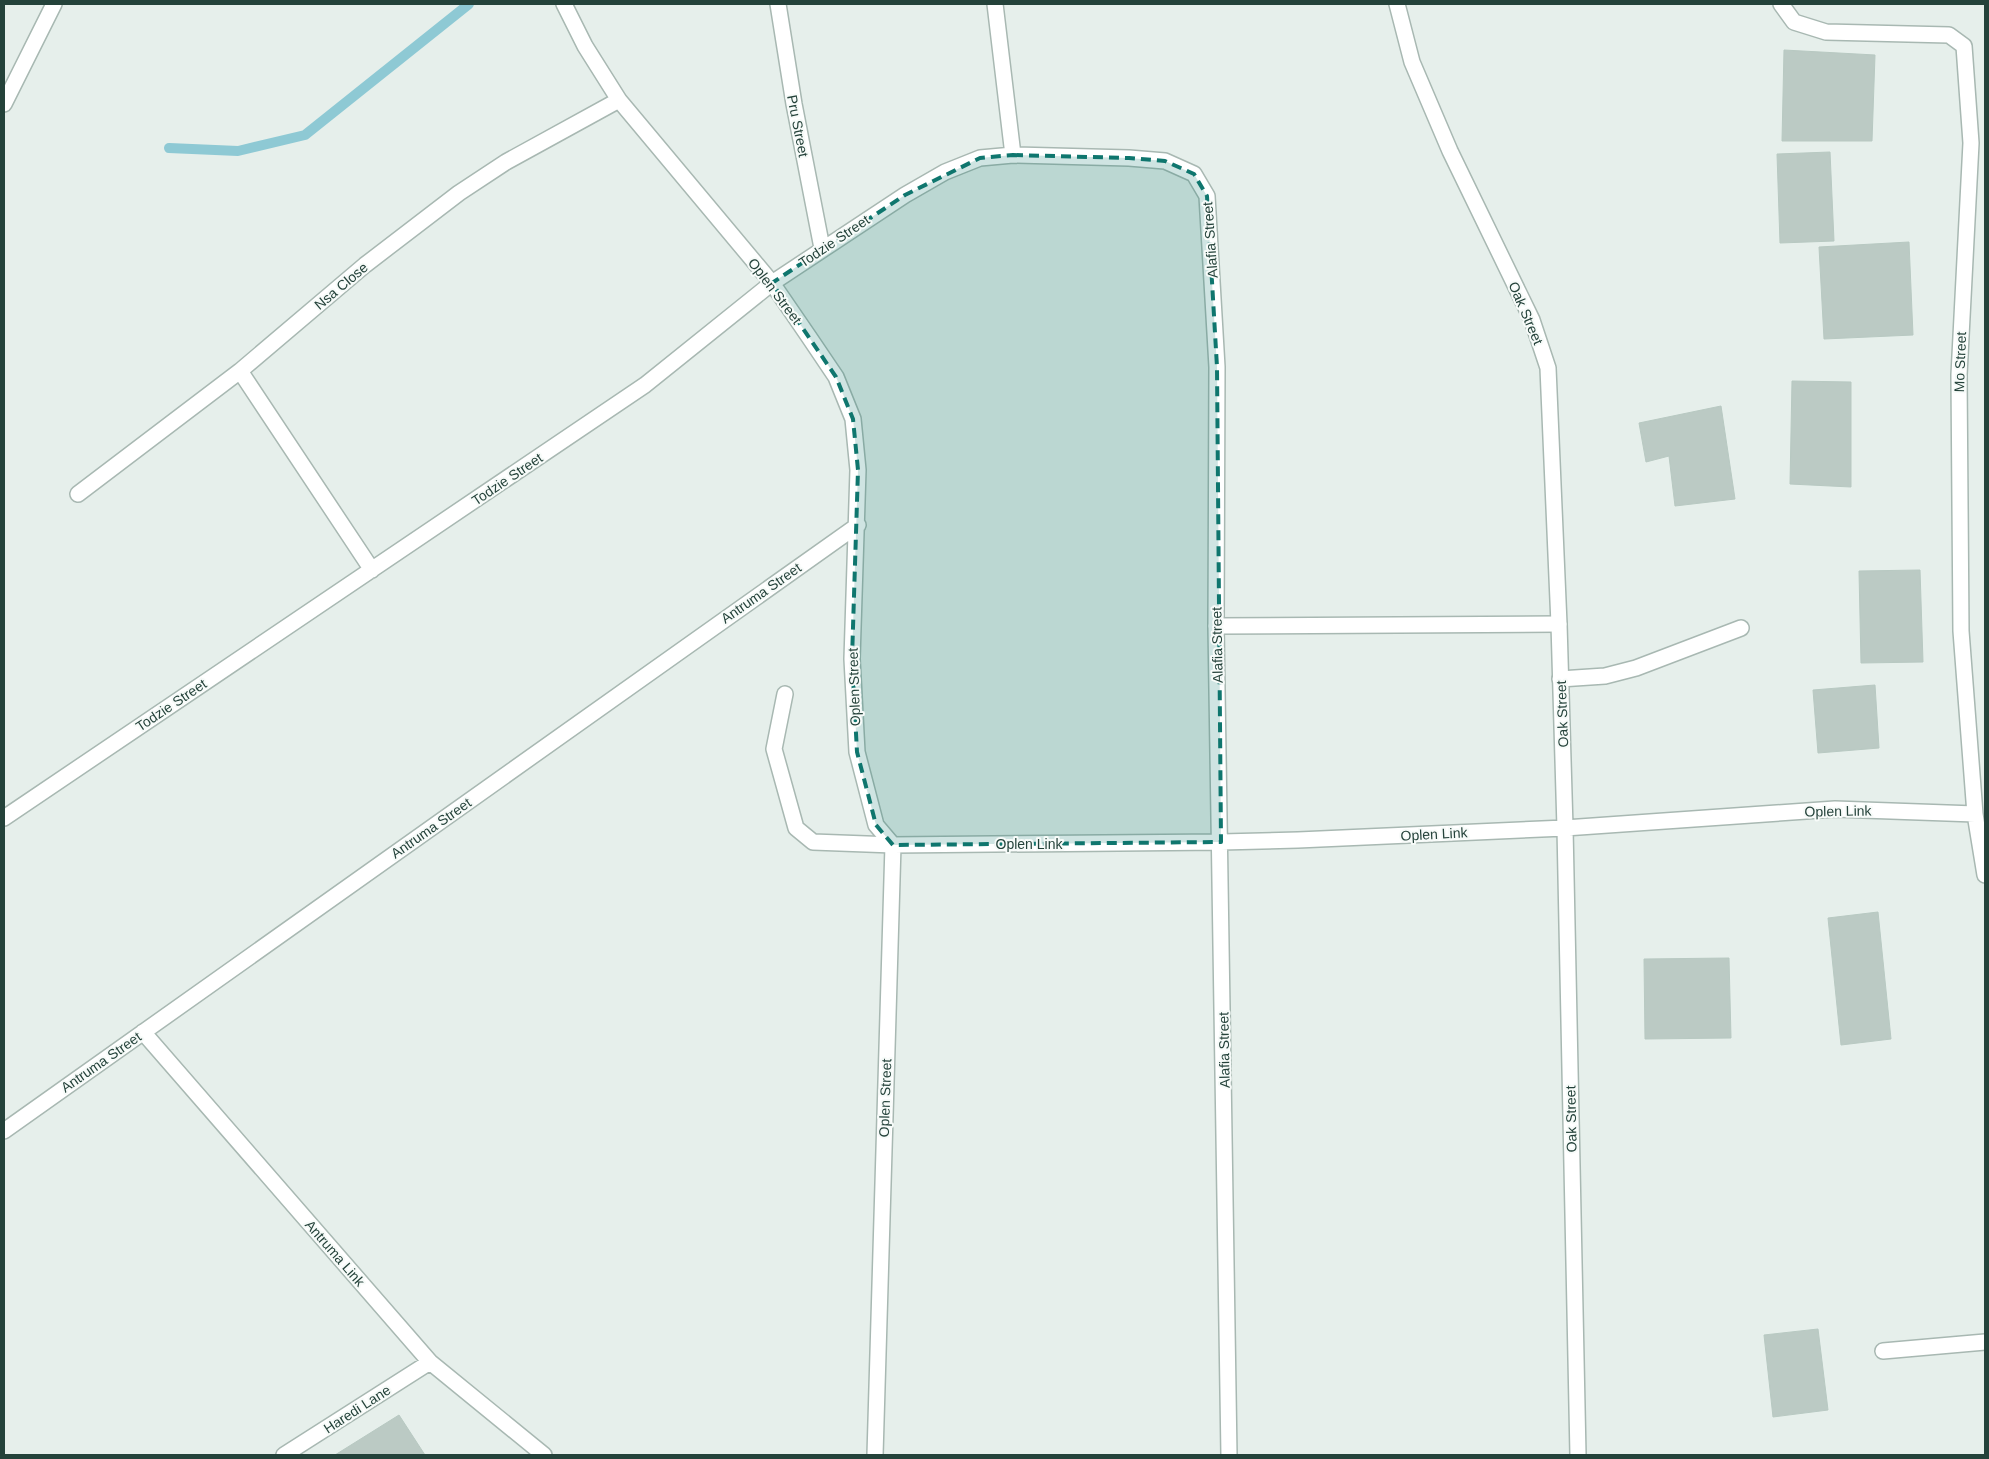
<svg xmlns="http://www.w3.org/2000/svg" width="1989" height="1459" font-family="Helvetica,sans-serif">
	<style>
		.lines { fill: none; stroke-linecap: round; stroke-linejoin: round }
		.stream { stroke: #8ec9d4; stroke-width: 10 }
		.building { fill: #bbcac4; stroke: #b8c9c2 }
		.service-casing { stroke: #a8b8b2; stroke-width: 18 }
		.minor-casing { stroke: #a8b8b2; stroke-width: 18 }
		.service { stroke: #fff; stroke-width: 15 }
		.minor { stroke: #fff; stroke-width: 15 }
		.marked { fill: #0f766e; fill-opacity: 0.2; stroke: #0f766e; stroke-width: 4; stroke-dasharray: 10 6; stroke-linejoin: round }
		.labels { text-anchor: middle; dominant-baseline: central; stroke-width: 4; stroke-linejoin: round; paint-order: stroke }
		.street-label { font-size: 14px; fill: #24423a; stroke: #f7fbf9 }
	</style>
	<rect width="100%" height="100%" fill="#e6efeb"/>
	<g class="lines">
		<!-- stream -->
		<path class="stream" d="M169,148L238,151L305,135L469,4"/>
	</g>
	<!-- building -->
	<path class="building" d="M1784,50L1875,55L1872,141H1782Z
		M1830,152L1834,241L1780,243L1777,154Z
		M1909,242L1913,335L1824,339L1819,247Z
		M1792,381L1851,382V487L1790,484Z
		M1721,406L1735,499L1675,506L1669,456L1646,462L1639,423Z
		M1920,570L1923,662L1861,663L1859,571Z
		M1875,685L1879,748L1818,753L1813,690Z
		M1878,912L1891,1039L1841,1045L1828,918Z
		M1729,958L1731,1038L1645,1039L1644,959Z
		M1818,1329L1828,1410L1773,1417L1764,1335Z
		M399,1415L425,1455H335Z"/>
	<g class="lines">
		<defs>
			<path id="service" d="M1216,626L1559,624
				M1560,679L1605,676L1636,668L1741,628
				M785,694L774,749L796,828L813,842L893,845
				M1883,1351L1985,1342"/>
			<path id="minor" d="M564,4L585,46L619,100L772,283L809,337L836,377L853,419L858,470L852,659L857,752L876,825L893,845L875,1455
				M778,4L794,104L822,248
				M995,4L1013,155
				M1397,4L1412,62L1450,151L1532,320L1548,368L1559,624L1565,828L1578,1455
				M1781,4L1794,22L1826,32L1949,35L1964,46L1971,143L1959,375L1961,631L1975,814L1985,875
				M4,104L54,4
				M240,371L372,570
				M78,494L240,371L365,265L459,193L506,162L619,100
				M4,818L645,385L772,283L905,195L945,172L980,158L1013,155L1129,158L1165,161L1194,174L1207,196L1217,367L1216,626L1229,1455
				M893,845L1221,842L1298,840L1565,828L1835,809L1975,814
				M143,1032L430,1362L544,1455
				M4,1131L858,525
				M284,1455L430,1362"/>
		</defs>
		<!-- service casing -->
		<use href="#service" class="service-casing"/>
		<!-- minor casing -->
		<use href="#minor" class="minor-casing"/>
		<!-- service -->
		<use href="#service" class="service"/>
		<!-- minor -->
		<use href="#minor" class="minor"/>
	</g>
	<!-- marked area -->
	<path class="marked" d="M1013,155L1129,158L1165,161L1194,174L1207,196L1217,367L1221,842L893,845L876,825L857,752L852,659L858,470L853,419L836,377L772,283L905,195L980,158Z"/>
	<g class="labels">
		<!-- street labels -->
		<g class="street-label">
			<text transform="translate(798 126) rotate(79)">Pru Street</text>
			<text transform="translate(1210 240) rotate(-94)">Alafia Street</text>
			<text transform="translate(834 241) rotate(-34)">Todzie Street</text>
			<text transform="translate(341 286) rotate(-40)">Nsa Close</text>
			<text transform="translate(775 291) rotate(53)">Oplen Street</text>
			<text transform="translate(1526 313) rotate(67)">Oak Street</text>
			<text transform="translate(1960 362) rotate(-88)">Mo Street</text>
			<text transform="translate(507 479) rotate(-34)">Todzie Street</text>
			<text transform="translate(761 593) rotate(-35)">Antruma Street</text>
			<text transform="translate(1217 645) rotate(-91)">Alafia Street</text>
			<text transform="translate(854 687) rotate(-92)">Oplen Street</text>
			<text transform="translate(171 705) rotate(-34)">Todzie Street</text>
			<text transform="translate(1562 714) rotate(-92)">Oak Street</text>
			<text transform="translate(1838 811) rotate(-1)">Oplen Link</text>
			<text transform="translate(431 828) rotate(-35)">Antruma Street</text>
			<text transform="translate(1434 834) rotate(-3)">Oplen Link</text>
			<text x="1029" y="844">Oplen Link</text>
			<text transform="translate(1224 1050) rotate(-91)">Alafia Street</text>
			<text transform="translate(101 1062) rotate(-35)">Antruma Street</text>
			<text transform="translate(885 1098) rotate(-88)">Oplen Street</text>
			<text transform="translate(1571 1119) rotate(-91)">Oak Street</text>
			<text transform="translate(335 1253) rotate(49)">Antruma Link</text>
			<text transform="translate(357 1409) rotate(-33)">Haredi Lane</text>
		</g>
	</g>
	<!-- border -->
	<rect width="1989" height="1459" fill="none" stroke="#24423a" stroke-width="10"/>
</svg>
